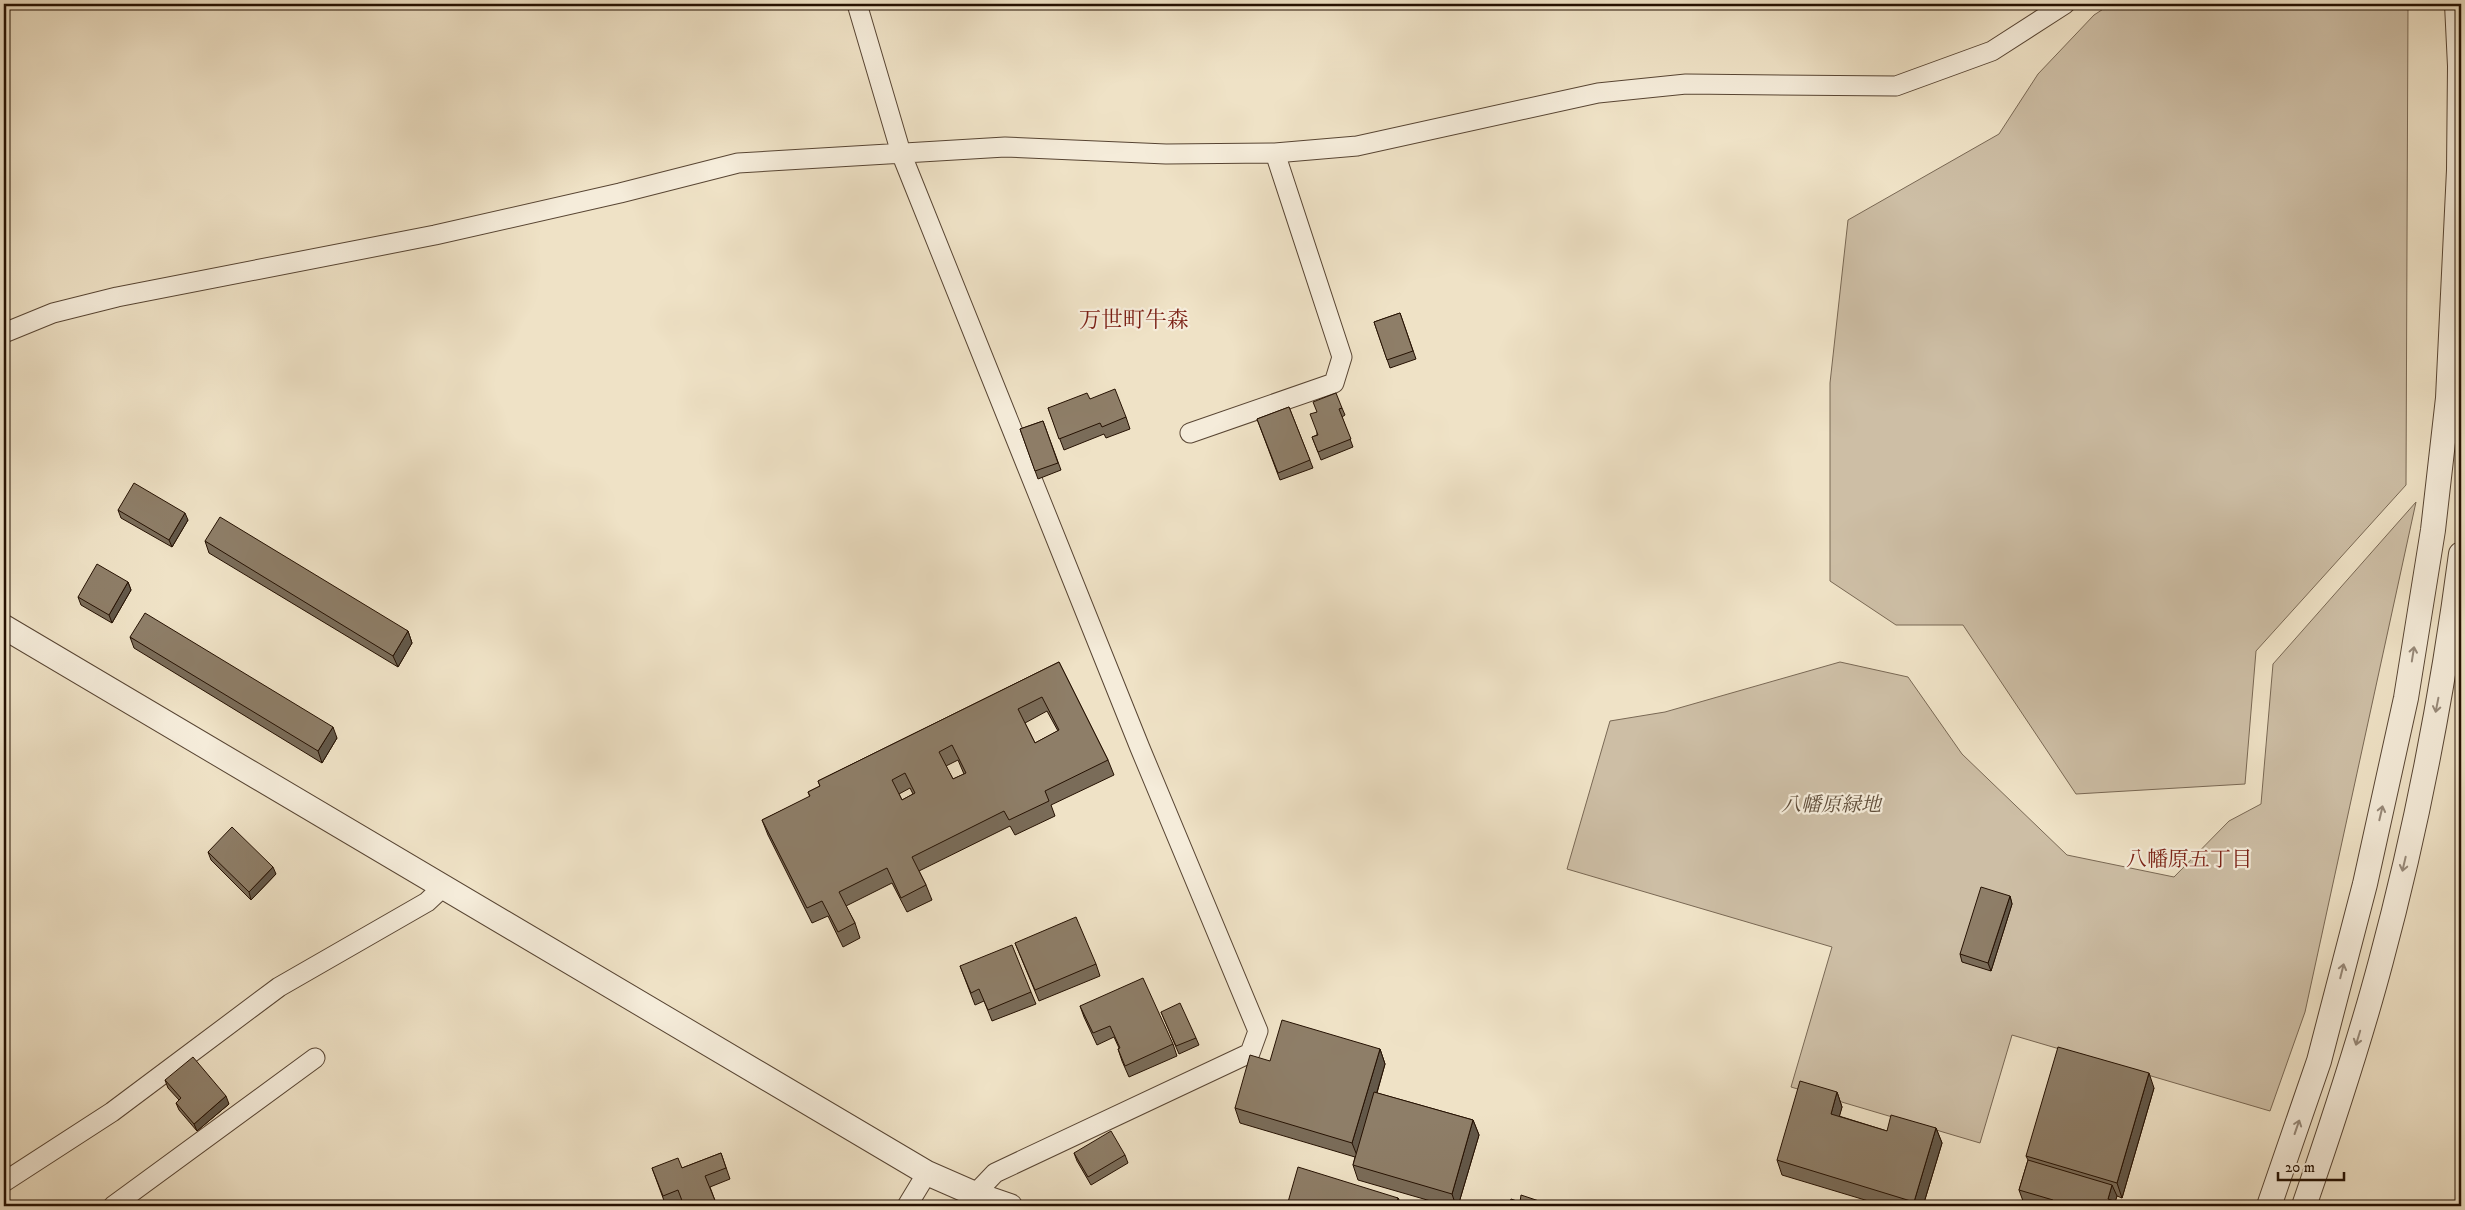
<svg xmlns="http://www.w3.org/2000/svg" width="2465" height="1210" font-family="'IM FELL DW Pica','Noto Serif JP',serif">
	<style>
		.green { fill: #cdbea5; stroke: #796854 }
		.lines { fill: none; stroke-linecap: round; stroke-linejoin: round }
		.minor-casing { stroke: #584533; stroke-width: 21 }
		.tertiary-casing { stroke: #584533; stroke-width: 26 }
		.minor { stroke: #f5ecda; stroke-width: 19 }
		.tertiary { stroke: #f5ecda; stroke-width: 24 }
		.wall { fill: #7a6c59; stroke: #251102; fill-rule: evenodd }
		.shaded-wall { fill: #635849; stroke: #251102 }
		.building { fill: #8e7e68; stroke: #251102; fill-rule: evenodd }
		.oneway { stroke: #978979 }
		.labels { text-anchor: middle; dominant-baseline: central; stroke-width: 4.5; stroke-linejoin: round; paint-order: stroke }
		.park-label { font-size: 20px; font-style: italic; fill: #604e3b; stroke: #f5ecda }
		.neighbourhood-label { font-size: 21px; fill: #7a1f14; stroke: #f5ecda }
		.quarter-label { font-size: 22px; fill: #7a1f14; stroke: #f5ecda }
	</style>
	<rect width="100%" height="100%" fill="#efe2c6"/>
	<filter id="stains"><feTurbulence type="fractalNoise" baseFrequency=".004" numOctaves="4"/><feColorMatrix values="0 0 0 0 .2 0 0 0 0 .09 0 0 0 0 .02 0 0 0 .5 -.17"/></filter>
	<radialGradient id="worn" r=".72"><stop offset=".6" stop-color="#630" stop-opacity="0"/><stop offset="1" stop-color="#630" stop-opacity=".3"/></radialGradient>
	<!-- green -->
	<path class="green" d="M2111,4H2408L2406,485L2256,651L2245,784L2076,794L1963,625H1896L1830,581V383L1848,220L1999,134L2038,74L2094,15Z
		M2416,502L2305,1012L2270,1111L2012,1035L1980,1143L1791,1087L1832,947L1567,869L1610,721L1665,712L1840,662L1908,677L1962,754L2067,855L2174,877L2229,821L2261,804L2273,664Z"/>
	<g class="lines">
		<defs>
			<path id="minor" d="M857,4L901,153L1140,748L1258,1031L1250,1053L995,1173L975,1194
				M4,333L53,313L117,297L435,235L620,193L738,163L1005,147L1166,154L1275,153L1357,146L1598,93L1686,84L1896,86L1992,51L2065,4
				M1190,433L1334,383L1342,357L1275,153
				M4,1182L112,1112L279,987L427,902L443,887
				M113,1206L315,1058
				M907,1206L927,1173"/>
			<path id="tertiary" d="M4,627L927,1173L975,1194L1010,1206
				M2269,1206L2319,1061L2365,884L2406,698L2433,530L2448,398L2459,170L2460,66L2457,4
				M2304,1206C2332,1125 2359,1044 2381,961C2417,827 2443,691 2461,554"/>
		</defs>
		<!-- minor casing -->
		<use href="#minor" class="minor-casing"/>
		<!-- tertiary casing -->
		<use href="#tertiary" class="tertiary-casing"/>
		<!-- minor -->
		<use href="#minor" class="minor"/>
		<!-- tertiary -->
		<use href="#tertiary" class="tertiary"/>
	</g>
	<!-- wall -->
	<path class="wall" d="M1400,313L1416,359L1390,368L1374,322Z
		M1090,399L1126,417L1130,429L1106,438L1104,434L1064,450L1048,408Z
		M1289,407L1313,468L1280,480L1257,419Z
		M1342,408L1345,415L1342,417L1353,447L1321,460L1312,437L1317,435V412Z
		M1043,421L1061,470L1038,479L1020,429Z
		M118,510L188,520L172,547L121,518Z
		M205,541L408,631L412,643L398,667L209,553Z
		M128,582L131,590L112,623L81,605L78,597Z
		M130,637L337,738L322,763L134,648Z
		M1059,662L1108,760L1114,775L1051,805L1055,816L1015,835L1010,826L919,871L926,885L932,900L907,912L892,883L846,906L855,923L860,938L843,947L828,916L812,923L768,835L762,820L810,797L808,792L820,786L818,781ZM1047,711L1058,731L1035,743L1025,723ZM958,760L964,774L953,779L946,766ZM910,788L913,794L902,800L899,794Z
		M208,852L276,874L251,900L211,860Z
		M2010,896L2012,904L1991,971L1962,962L1960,954Z
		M1015,943L1096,964L1100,976L1039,1001Z
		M960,966L1031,992L1036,1004L992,1021L984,1001L975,1005Z
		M1080,1006L1173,1044L1177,1056L1129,1077L1122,1061L1118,1049L1119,1048L1114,1037L1097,1045L1084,1017Z
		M1161,1012L1196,1038L1199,1045L1179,1054Z
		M1380,1049L1385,1064L1377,1093L1473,1120L1479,1135L1458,1206H1448L1358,1180L1353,1165L1355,1157L1240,1123L1235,1108L1270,1061Z
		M165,1080L229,1104L197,1131L179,1110L176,1103L179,1100L168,1088Z
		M2154,1088L2122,1198L2117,1196L2115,1201L2117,1202L2119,1206H2041L2023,1201L2019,1190L2028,1160L2026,1156Z
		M1837,1092L1842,1107L1839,1116L1887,1131L1936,1128L1942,1143L1923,1206H1885L1782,1175L1777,1160Z
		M721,1153L730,1179L710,1187L717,1206H684L682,1201L670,1206H666L652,1168H682Z
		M1074,1153L1125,1155L1128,1163L1091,1185L1077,1161Z
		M1398,1198L1402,1206H1290L1288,1202Z"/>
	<!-- shaded-wall -->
	<path class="shaded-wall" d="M185,513L188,520L172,547L169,540Z
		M128,582L131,590L112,623L109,615Z
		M408,631L412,643L398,667L393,656Z
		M333,727L337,738L322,763L318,751Z
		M273,867L276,874L251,900L249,892Z
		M2010,896L2012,904L1991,971L1988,963Z
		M1380,1049L1385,1064L1358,1158L1352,1143Z
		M2149,1073L2154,1088L2122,1198L2117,1183Z
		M1837,1092L1842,1107L1836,1129L1831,1114Z
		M226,1096L229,1104L197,1131L194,1124Z
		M1473,1120L1479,1135L1458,1206H1456L1452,1194Z
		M1936,1128L1942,1143L1923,1206H1916L1914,1202Z
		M2112,1185L2117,1196L2114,1206L2108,1199Z
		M1398,1198L1402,1206H1396Z"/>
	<!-- building -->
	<path class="building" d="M1400,313L1413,351L1387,360L1374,322Z
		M1115,389L1126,417L1102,427L1100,423L1059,439L1048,408L1087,393L1090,399Z
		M1336,393L1342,408L1339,409L1351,439L1318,452L1312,437L1318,435L1310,414L1317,412L1313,402Z
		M1289,407L1310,460L1278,473L1257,419Z
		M1043,421L1058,463L1035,471L1020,429Z
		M134,483L185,513L169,540L118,510Z
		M220,517L408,631L393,656L205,541Z
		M97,564L128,582L109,615L78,597Z
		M145,613L333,727L318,751L130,637Z
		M1059,662L1108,760L1045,791L1049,801L1009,820L1004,811L912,857L926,885L901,898L887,868L839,892L855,923L838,932L822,901L807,908L762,820L810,796L808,792L820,786L818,781ZM1042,697L1059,730L1035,743L1018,709ZM952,745L966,773L953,779L939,752ZM905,773L915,793L902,800L892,780Z
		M232,827L273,867L249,892L208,852Z
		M1981,887L2010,896L1988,963L1960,954Z
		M1076,917L1096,964L1035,990L1015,943Z
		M1012,945L1031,992L988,1010L979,989L971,993L960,966Z
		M1143,978L1173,1044L1125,1066L1118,1049L1120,1048L1110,1026L1093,1033L1080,1006Z
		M1180,1003L1196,1038L1176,1046L1161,1012Z
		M1282,1020L1380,1049L1352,1143L1235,1108L1250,1055L1270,1061Z
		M2058,1047L2149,1073L2117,1183L2026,1156Z
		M193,1057L226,1096L194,1124L176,1103L181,1098L165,1080Z
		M1800,1081L1837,1092L1831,1114L1887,1131L1891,1115L1936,1128L1914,1202L1777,1160Z
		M1374,1092L1473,1120L1452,1194L1353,1165Z
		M1111,1131L1125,1155L1088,1177L1074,1153Z
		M721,1153L726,1168L705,1176L716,1203L707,1206H684L678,1190L663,1196L652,1168L678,1158L682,1168Z
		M2028,1160L2112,1185L2108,1199L2117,1202L2116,1206H2051L2053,1200L2019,1190Z
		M1298,1167L1398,1198L1396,1206H1302L1288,1202Z
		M1521,1195L1542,1202L1541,1206H1508L1511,1199L1520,1202Z"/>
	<!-- one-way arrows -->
	<defs><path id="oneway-shaft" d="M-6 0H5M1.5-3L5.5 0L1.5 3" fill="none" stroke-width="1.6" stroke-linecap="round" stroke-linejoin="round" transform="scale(1.25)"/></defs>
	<g class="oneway">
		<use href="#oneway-shaft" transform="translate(2413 654) rotate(-81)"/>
		<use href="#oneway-shaft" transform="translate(2437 705) rotate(101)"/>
		<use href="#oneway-shaft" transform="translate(2381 813) rotate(-77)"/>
		<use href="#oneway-shaft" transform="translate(2404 864) rotate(103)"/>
		<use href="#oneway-shaft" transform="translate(2342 971) rotate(-76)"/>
		<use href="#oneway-shaft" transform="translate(2358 1038) rotate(107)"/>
		<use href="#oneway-shaft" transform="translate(2297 1127) rotate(-71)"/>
	</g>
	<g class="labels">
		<!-- park labels -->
		<g class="park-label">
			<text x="1831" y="805">八幡原緑地</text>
		</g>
		<!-- neighbourhood labels -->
		<g class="neighbourhood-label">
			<text x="2189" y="860">八幡原五丁目</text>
		</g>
		<!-- quarter labels -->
		<g class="quarter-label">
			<text x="1134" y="320">万世町牛森</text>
		</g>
	</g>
	<!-- margin -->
	<rect width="2465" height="1210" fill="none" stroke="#efe2c6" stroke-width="20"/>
	<rect x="5" y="5" width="2455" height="1200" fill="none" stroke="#251102" stroke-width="2.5"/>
	<rect x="10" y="10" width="2445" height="1190" fill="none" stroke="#251102"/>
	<!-- scale -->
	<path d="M2278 1172v8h66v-8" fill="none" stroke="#251102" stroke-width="2.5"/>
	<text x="2285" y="1172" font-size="15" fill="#251102" stroke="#f5ecda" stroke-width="4" paint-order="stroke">20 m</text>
	<rect width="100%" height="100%" filter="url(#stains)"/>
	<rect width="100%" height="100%" fill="url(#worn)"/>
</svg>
